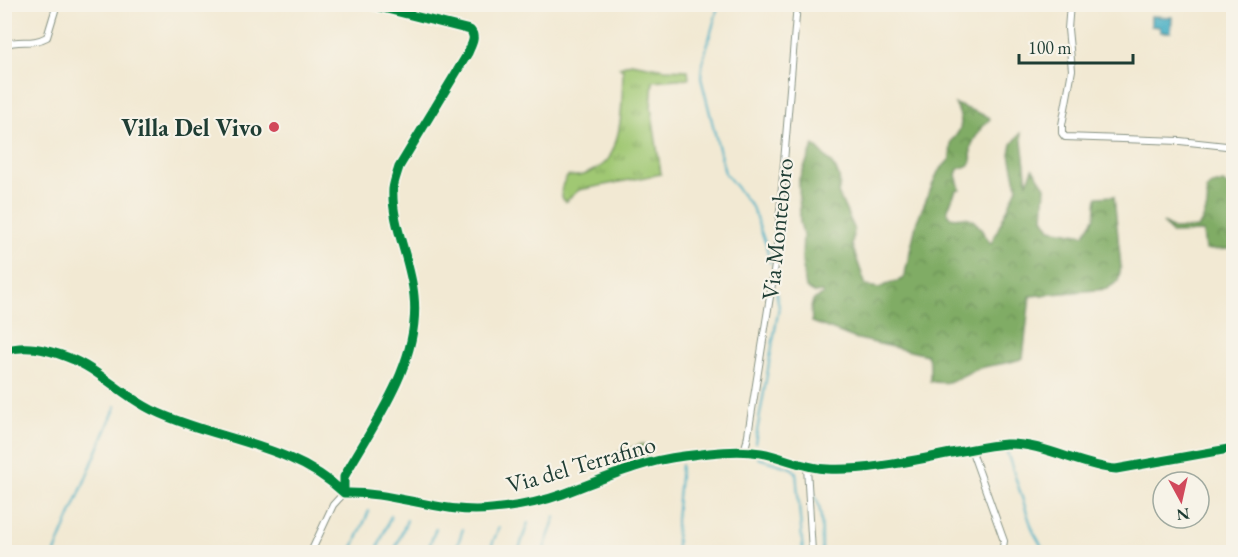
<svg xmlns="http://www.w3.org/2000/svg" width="1238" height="557" font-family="'EB Garamond',serif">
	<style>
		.grass { fill: url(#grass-tufts); stroke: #608254; stroke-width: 1.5 }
		.forest { fill: url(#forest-crowns); stroke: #50744c; stroke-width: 1.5 }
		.cemetery { fill: url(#cemetery-stones); stroke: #608254; stroke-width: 1.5 }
		.water { fill: #45aec4; stroke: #32767c; stroke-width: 1.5 }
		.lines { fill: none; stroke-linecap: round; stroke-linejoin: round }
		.stream { stroke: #45aec4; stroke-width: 2 }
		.minor-casing { stroke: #889384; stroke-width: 8 }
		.minor { stroke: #fff; stroke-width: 6 }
		.cycleway-casing { stroke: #f7f3e8; stroke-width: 13 }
		.cycleway { stroke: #00873e; stroke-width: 9 }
		.poi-dot { fill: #d1495b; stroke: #f7f3e8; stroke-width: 2 }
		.labels { text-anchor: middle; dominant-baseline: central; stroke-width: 4.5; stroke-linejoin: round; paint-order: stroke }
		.poi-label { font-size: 24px; font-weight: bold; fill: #1f3d34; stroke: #f7f3e8; text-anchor: end }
		.street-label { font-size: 24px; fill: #1f3d34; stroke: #f7f3e8 }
	</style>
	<defs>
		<pattern id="grass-tufts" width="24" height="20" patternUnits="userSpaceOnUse" patternTransform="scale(1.5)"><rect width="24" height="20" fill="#a0c873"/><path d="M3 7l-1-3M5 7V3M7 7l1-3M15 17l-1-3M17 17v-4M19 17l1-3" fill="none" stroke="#82a45f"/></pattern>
		<pattern id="forest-crowns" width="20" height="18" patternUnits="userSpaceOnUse" patternTransform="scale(1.5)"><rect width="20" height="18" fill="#80ac65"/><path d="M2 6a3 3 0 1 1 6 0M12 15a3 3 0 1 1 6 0" fill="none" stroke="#688d54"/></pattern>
		<pattern id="cemetery-stones" width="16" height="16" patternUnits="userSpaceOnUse" patternTransform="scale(1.5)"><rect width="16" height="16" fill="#a0c873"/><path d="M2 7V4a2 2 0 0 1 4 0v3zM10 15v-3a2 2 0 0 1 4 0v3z" fill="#82a45f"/></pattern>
	</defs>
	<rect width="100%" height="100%" fill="#f7f3e8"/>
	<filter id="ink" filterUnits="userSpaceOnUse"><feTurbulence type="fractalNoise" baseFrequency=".0167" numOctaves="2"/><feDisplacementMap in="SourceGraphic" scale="12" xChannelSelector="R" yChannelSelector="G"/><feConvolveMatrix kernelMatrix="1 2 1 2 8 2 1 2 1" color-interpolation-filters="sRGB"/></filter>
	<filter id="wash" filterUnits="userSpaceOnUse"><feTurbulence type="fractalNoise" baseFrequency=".008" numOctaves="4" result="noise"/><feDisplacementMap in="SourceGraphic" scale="24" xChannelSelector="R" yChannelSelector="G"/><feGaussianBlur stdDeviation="1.35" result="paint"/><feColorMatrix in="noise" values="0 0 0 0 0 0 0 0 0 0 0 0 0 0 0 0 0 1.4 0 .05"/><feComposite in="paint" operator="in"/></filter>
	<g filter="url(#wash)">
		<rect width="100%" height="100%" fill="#f2e9d3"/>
		<!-- grass -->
		<path class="grass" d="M631,63L665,69L688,70L689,78L653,81L651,108L661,174L579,190L565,202C558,194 562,183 568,176C576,177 583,176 590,172C597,169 605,165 609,158C623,133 622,99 623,71L619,67Z"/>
		<!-- forest -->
		<path class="forest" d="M955,104L989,117L990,119C983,125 973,139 971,148C970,161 977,164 958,169L956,175L960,189L956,190L947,211L950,217C957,219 962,216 969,218C979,222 985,237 991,244L1017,188L1010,154L1012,144L1021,133L1027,183L1033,169L1045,187L1043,218L1050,229L1084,235L1095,217L1097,197L1114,196L1121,267L1118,281L1107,289L1030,296L1023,358C1009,364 994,364 980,368C960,374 954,387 930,381V363L927,355L854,338L812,322L811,308L813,300L823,295L822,292L814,293L806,288L802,261L803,233L800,223L799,179L814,145C828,160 845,171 838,193L854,228L852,245L866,286L879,288C888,283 896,283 904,278L917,221L938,172L950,159L951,141C964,129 963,119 955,104Z
			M1223,183L1233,188V249L1205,250L1203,232L1171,233L1163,223L1173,229L1198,228C1205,217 1210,203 1206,190L1211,185Z"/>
		<!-- cemetery -->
		<path class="cemetery" d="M643,444L648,458L624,466L619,452Z"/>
		<!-- water -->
		<path class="water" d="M1151,16L1172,17L1171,32H1160V27L1151,26Z"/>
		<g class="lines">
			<!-- stream -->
			<path class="stream" d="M719,4L702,64L701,78L725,173L752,207L766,245L770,263
				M755,443L779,307L776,291
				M1006,449L1033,531L1045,552
				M758,458L791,468L796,472L803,552
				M813,492C824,509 821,533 822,552
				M55,552L116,406
				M351,552L369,511
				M376,552L391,516
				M394,552L407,520
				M427,552L436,528
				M455,552L463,529
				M489,552L499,527
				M518,552L528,523
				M543,552L555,517
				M677,552L676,520L681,465"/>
		</g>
	</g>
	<g filter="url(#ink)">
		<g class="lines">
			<defs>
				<path id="minor" d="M1070,4L1068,29L1072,70L1062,125V133L1065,137L1180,141L1226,146L1234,143
					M4,45C21,38 30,46 47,37L57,4
					M1234,109V114
					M4,351C25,344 46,349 67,357C99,369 121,395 152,410C214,440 292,443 344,493C394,491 442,515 492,509C515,507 541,502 563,494C603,479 641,461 684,456C708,453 736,449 761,453C784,457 803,468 827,469C870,471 914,460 957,452C973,449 990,445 1006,444C1042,442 1080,466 1116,469L1234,448
					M971,449L1004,541L1002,552
					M744,451L747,441L776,259L797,4
					M807,467L812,552
					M344,493V477C374,423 421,362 414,296C411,261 391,223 393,189C394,181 397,174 399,167L468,53C471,45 477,37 470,30L367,4
					M311,552L333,505L344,493"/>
			</defs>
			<!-- minor casing -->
			<use href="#minor" class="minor-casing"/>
			<!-- minor -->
			<use href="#minor" class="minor"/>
			<defs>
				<path id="cycleway" d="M4,351C25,344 46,349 67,357C99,369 121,395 152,410C214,440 292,443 344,493C394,491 442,515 492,509C515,507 541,502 563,494C603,479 641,461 684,456C708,453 736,449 761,453C784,457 803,468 827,469C870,471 914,460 957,452C973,449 990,445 1006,444C1042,442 1080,466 1116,469L1234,448
					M344,493V477C374,423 421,362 414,296C411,261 391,223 393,189C394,181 397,174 399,167L468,53C471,45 477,37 470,30L367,4"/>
			</defs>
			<!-- cycleway casing -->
			<use href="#cycleway" class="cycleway-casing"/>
			<!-- cycleway -->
			<use href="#cycleway" class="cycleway"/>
		</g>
	</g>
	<!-- markers -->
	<circle class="poi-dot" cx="274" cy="127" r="6"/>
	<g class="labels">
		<!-- poi labels -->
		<g class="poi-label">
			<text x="262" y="127">Villa Del Vivo</text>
		</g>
		<!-- street labels -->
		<g class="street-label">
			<text transform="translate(777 229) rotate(-84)">Via Monteboro</text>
			<text transform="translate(581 464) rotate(-16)">Via del Terrafino</text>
		</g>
	</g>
	<!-- margin -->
	<rect width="1238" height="557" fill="none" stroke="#f7f3e8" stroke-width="24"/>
	<!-- north arrow -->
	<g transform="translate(1181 500) rotate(172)"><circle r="28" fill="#f7f3e8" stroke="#a1aaa0" stroke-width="1.5"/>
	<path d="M0-4.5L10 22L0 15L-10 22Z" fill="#d1495b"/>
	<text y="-9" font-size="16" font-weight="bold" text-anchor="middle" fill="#1f3d34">N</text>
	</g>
	<!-- scale -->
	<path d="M1019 54v9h114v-9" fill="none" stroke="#1f3d34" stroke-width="3"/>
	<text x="1028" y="54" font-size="18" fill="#1f3d34" stroke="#f7f3e8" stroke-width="4.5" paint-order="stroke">100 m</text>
</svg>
